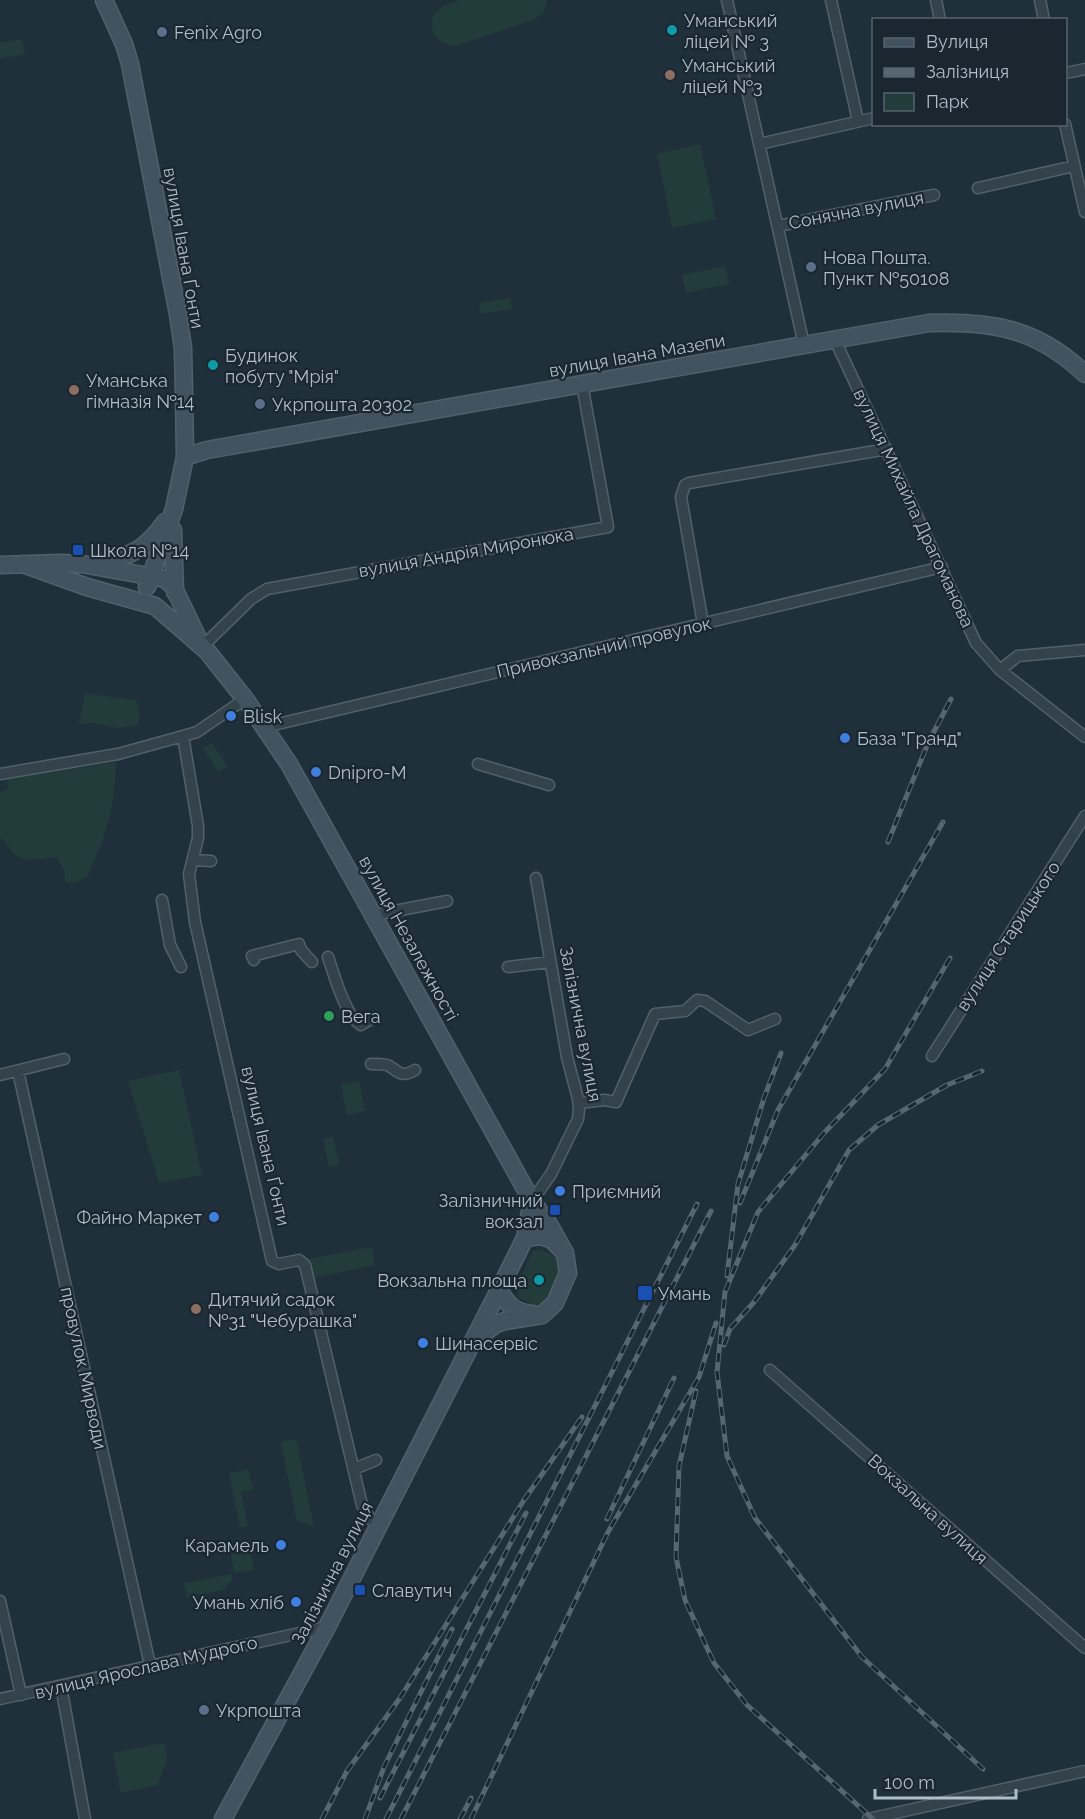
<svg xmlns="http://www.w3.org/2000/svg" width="1085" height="1819" font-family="Raleway,sans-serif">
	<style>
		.green { fill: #223c3b }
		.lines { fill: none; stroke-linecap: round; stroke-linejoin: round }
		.street-casing { stroke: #526069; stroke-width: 13 }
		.secondary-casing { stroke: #526069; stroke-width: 19 }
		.street { stroke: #34424c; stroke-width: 10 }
		.secondary { stroke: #42525f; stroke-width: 16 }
		.rail-casing { stroke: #566773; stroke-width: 5 }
		.rail { stroke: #1a2730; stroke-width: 3; stroke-dasharray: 9; stroke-linecap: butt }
		.culture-dot { fill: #0f9aa8; stroke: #1a2730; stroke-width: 2 }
		.service-dot { fill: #5c6f8a; stroke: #1a2730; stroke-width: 2 }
		.education-dot { fill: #8d6e63; stroke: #1a2730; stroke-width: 2 }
		.transit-dot { fill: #1a4fb4; stroke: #1a2730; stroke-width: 2 }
		.shop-dot { fill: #3f7fe0; stroke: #1a2730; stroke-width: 2 }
		.leisure-dot { fill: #2e9e5b; stroke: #1a2730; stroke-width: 2 }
		.labels { text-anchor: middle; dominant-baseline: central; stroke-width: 4.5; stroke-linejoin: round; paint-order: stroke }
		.poi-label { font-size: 18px; fill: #afbdc8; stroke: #1a2730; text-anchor: start }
		.street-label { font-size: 18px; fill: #afbdc8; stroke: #1a2730 }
	</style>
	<rect width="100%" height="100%" fill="#20303b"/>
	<!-- green -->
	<path class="green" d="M460,0H547V1L544,12L535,19L459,45C439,48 422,27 438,10C443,4 453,3 460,0Z
		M22,39L25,54L0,59V43Z
		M700,144L716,219L672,228L657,154Z
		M725,266L729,284L686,293L682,275Z
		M510,298L512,309L480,314L479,303Z
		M85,693L137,701L140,716L137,725L118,728L95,723L79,724Z
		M212,743L228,766L218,772L203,748Z
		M116,762C115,806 106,838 87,877L76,882H65L64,870L57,857C46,858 28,863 17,856C10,852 8,842 0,838V792L8,789L7,779Z
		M179,1070L202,1175L159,1183L128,1081Z
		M359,1081L365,1111L347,1115L341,1085Z
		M333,1137L339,1165L329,1167L323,1139Z
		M372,1247L375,1265L312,1278L308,1259Z
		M539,1249L558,1258L562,1266L543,1304L537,1307L519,1298L515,1290L532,1252Z
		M296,1439L314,1527L297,1521L281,1443L284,1441Z
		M248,1469L253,1489L241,1492L248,1526L240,1527L229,1473Z
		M250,1549L254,1570L234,1573L231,1553Z
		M232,1574V1580L224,1590L187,1597L184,1583Z
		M164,1743L167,1758L158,1785L121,1793L113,1753Z"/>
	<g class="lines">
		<defs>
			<path id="street" d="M727,0L804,345
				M831,0L858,121
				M936,0L940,20
				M1040,0L1044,20
				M1066,73L1085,69
				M1065,124L1085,212
				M759,144L874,118
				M978,188L1074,166
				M778,226L934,195
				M835,340L976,643L1000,670L1085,737
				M703,624L681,497L685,485L689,483L887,449
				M203,646L251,599L267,589L608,527L582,384
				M1000,670L1018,656L1085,650
				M265,727L942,567
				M183,736L198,826V838L189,874L195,922L272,1261L279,1264L299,1260L305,1265L362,1505L367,1514L377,1527
				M478,764L549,785
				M0,774L118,754L183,736L197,732L245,699
				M193,860L211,861
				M162,900L170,945L181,967
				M374,915L447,901
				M328,957C334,974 345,1016 361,1025L373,1018
				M254,960L252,956L299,944L301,950L312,962
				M508,967L549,962
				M932,1056L1085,816
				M371,1064C376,1064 382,1064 387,1065C398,1070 400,1079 415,1070
				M18,1071L150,1665
				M0,1075L64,1059
				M579,1103L604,1100L616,1102L655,1014L685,1011L697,1000L705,1001L748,1030L775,1019
				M532,1201L551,1174L578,1119L579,1109L578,1099L567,1057L536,878
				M770,1370L1085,1648
				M354,1469L376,1460
				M0,1601L21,1695
				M61,1686L85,1819
				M0,1699L327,1627
				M868,1819L1085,1771"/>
			<path id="secondary" d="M104,0L124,44L130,64L178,314L183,348L184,395L185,457L174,509L147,587
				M185,457L207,450L929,323C992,321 1037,328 1085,374
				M173,530L175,592
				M98,562C131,557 146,549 165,522
				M23,564L87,587L155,606L207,651L245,699L289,764L532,1201L550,1226L565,1253
				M0,565L60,563L82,564L165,579L173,586L197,636
				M499,1290C508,1306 515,1312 532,1314
				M477,1338L496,1324L505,1321L542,1315L555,1303L568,1273L565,1253L551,1239L540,1236L525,1238
				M223,1819L327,1627L499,1290L525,1238L532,1201"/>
		</defs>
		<!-- street casing -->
		<use href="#street" class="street-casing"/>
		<!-- secondary casing -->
		<use href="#secondary" class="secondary-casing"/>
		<!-- street -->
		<use href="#street" class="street"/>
		<!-- secondary -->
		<use href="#secondary" class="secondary"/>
		<defs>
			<path id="rail" d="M888,842L928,743L951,699
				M950,958L885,1069L824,1133L758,1212L725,1292L717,1372L727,1456L755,1518L862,1657L983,1769
				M740,1203L778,1110L943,822
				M727,1276L738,1184L764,1098L781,1053
				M724,1345L730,1329L754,1302L795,1245L849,1150L878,1125L947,1085L982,1071
				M696,1391L679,1466L676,1557L685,1600L714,1663L747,1705L873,1819
				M607,1519L674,1378
				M380,1798L526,1513
				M322,1819L347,1771L400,1698L524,1500L582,1417
				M365,1819L384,1767L452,1629
				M386,1819L697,1204
				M401,1819L711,1211
				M460,1819L471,1798
				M471,1819L608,1532L699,1377L716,1323"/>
		</defs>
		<!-- rail casing -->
		<use href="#rail" class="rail-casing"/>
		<!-- rail -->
		<use href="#rail" class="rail"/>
	</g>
	<!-- markers -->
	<g class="culture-dot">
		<circle cx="672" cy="30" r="6"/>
		<circle cx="213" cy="365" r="6"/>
		<circle cx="539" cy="1280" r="6"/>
	</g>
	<g class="service-dot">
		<circle cx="162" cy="32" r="6"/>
		<circle cx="811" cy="267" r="6"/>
		<circle cx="260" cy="404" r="6"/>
		<circle cx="204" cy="1710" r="6"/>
	</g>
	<g class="education-dot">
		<circle cx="670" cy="75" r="6"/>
		<circle cx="74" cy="390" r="6"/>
		<circle cx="196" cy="1309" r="6"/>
	</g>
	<g class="transit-dot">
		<rect x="72" y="544" width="12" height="12" rx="3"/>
		<rect x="549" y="1204" width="12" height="12" rx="3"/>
		<rect x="637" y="1285" width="16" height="16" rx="3"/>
		<rect x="354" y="1584" width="12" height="12" rx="3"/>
	</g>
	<g class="shop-dot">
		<circle cx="231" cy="716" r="6"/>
		<circle cx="845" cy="738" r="6"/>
		<circle cx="316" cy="772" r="6"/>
		<circle cx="560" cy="1191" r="6"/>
		<circle cx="214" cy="1217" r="6"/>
		<circle cx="423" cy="1343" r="6"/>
		<circle cx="281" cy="1545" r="6"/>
		<circle cx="296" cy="1602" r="6"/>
	</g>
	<circle class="leisure-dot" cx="329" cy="1016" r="6"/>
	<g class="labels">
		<!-- poi labels -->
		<g class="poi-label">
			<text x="684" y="20">Уманський<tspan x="684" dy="21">ліцей № 3</tspan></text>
			<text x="174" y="32">Fenix Agro</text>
			<text x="682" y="65">Уманський<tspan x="682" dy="21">ліцей №3</tspan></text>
			<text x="823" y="257">Нова Пошта.<tspan x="823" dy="21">Пункт №50108</tspan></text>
			<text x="225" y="355">Будинок<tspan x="225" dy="21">побуту "Мрія"</tspan></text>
			<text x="86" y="380">Уманська<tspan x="86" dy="21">гімназія №14</tspan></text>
			<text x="272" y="404">Укрпошта 20302</text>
			<text x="90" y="550">Школа №14</text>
			<text x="243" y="716">Blisk</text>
			<text x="857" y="738">База "Гранд"</text>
			<text x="328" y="772">Dnipro-M</text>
			<text x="341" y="1016">Вега</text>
			<text x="572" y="1191">Приємний</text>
			<text x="543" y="1200" text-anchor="end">Залізничний<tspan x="543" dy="21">вокзал</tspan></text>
			<text x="202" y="1217" text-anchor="end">Файно Маркет</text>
			<text x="527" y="1280" text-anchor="end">Вокзальна площа</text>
			<text x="658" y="1293">Умань</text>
			<text x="208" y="1299">Дитячий садок<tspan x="208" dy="21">№31 "Чебурашка"</tspan></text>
			<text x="435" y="1343">Шинасервіс</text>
			<text x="269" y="1545" text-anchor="end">Карамель</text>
			<text x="372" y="1590">Славутич</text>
			<text x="284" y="1602" text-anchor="end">Умань хліб</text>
			<text x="216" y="1710">Укрпошта</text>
		</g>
		<!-- street labels -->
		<g class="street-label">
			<text transform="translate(856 210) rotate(-11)">Сонячна вулиця</text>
			<text transform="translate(184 248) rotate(80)">вулиця Івана Ґонти</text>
			<text transform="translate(637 355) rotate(-10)">вулиця Івана Мазепи</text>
			<text transform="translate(914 508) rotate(65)">вулиця Михайла Драгоманова</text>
			<text transform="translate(466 552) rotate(-10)">вулиця Андрія Миронюка</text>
			<text transform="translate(604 647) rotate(-13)">Привокзальний провулок</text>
			<text transform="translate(1008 936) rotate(-57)">вулиця Старицького</text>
			<text transform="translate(409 938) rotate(61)">вулиця Незалежності</text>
			<text transform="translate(581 1024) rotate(79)">Залізнична вулиця</text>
			<text transform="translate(266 1146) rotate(77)">вулиця Івана Ґонти</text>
			<text transform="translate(84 1368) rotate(78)">провулок Мирводи</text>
			<text transform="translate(928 1509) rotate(42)">Вокзальна вулиця</text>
			<text transform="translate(332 1573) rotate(-63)">Залізнична вулиця</text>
			<text transform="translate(146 1667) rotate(-13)">вулиця Ярослава Мудрого</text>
		</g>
	</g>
	<!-- legend -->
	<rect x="872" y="18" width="195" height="108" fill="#1a2730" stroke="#56636d" stroke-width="1.5"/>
	<rect x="884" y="38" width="30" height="9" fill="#42525f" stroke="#56636d" stroke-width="1.5"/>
	<text x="926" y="48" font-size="18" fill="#afbdc8">Вулиця</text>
	<rect x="884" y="68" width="30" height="9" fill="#566773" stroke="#56636d" stroke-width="1.5"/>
	<text x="926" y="78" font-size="18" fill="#afbdc8">Залізниця</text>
	<rect x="884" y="93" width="30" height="18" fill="#223c3b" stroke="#56636d" stroke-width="1.5"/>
	<text x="926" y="108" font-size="18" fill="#afbdc8">Парк</text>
	<!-- scale -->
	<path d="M875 1789v9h141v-9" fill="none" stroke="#afbdc8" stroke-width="3"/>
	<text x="884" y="1789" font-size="18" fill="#afbdc8" stroke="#1a2730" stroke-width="4.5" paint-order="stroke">100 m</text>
</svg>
